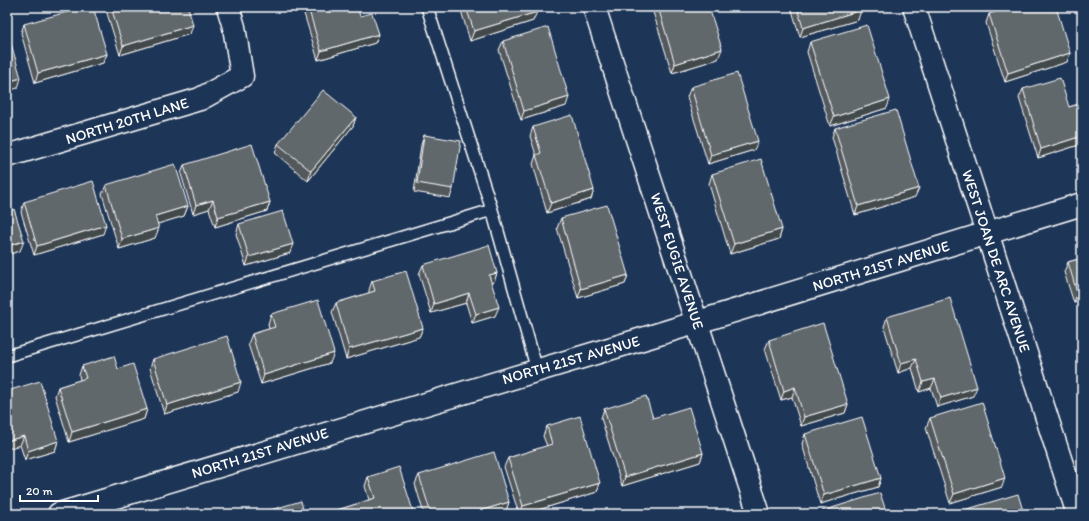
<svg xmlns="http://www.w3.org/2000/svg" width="1089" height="521" font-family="Itim,sans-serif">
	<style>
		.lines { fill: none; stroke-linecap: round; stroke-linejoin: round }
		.service-casing { stroke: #fff; stroke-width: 14 }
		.minor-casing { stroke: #fff; stroke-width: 25 }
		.service { stroke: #1d3557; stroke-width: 11 }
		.minor { stroke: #1d3557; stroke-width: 22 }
		.wall { fill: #53595d; stroke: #fff }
		.shaded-wall { fill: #43484c; stroke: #fff }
		.building { fill: #60676c; stroke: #fff }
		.labels { text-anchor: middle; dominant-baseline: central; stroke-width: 4; stroke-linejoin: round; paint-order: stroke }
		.street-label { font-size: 15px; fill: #fff; stroke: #1d3557 }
	</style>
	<rect width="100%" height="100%" fill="#1d3557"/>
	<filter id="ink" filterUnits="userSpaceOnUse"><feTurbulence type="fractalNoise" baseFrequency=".025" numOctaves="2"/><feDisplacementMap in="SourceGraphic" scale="8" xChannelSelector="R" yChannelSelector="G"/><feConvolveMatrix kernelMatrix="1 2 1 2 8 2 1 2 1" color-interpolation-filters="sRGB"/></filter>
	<g filter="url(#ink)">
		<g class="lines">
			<defs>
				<path id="service" d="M427,7L492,210L537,370
					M7,356L492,210"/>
				<path id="minor" d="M594,7L759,514
					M914,7L1078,514
					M7,156L200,99L242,76L234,27L228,7
					M59,514L649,337L1082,204"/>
			</defs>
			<!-- service casing -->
			<use href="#service" class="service-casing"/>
			<!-- minor casing -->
			<use href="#minor" class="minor-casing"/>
			<!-- service -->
			<use href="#service" class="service"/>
			<!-- minor -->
			<use href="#minor" class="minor"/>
		</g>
		<!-- wall -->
		<path class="wall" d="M107,7H188L190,34L120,55L106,10Z
			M302,7H357L360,16L379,34L375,43L318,60Z
			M460,7H535L533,21L470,41Z
			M655,7H709L718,59L672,73L653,12Z
			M791,7H860L858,20L800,37Z
			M989,14L1070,53L1067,62L1005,82L986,23Z
			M24,24L107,54L103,63L35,83L21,33Z
			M503,41L566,106L521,120L499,50Z
			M810,42L887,108L830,126L807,52Z
			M691,87L754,150L708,164L687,97Z
			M1023,89L1069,107L1082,103V144L1038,158L1019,98Z
			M356,117L353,126L308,181L275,153L278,144Z
			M533,127L594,190L591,199L547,213L533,164L536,155L530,136Z
			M835,128L915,197L855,215L832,137Z
			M424,135L453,189L450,198L414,192L421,145Z
			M184,165L270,202L267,211L215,227L209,209L193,214L181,174Z
			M712,174L782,229L779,239L730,254L709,184Z
			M106,185L188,206L184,216L157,224L155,238L119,249L102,194Z
			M24,202L103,234L34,255L21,212Z
			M561,218L628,275L625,284L578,298L557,228Z
			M239,224L290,253L246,266L236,234Z
			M1082,258V300L1074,303L1064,272L1068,262Z
			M423,265L497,273L494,282L491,283L495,316L472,323L466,303L431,313L419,274Z
			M372,281L423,328L419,337L346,359L332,312L336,303L369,293V290Z
			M271,314L330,363L261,384L248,344L252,334L269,329L268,324Z
			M887,317L973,396L937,407L931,388L919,392L912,368L898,373L884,327Z
			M769,340L848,404L845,413L801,426L792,397L781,400L765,349Z
			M153,359L238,392L164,414L150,368Z
			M82,366L118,369L147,409L144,419L69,442L55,396L58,387L80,380L79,375Z
			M7,391L58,441L55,451L25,460L20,445Z
			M604,409L653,418L703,453L700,462L622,486L601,418Z
			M930,418L1002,487L950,503L926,428Z
			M547,426L597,492L525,514H519L504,467L508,458L547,446L543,436Z
			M805,434L881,478L878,487L820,504L802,444Z
			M419,475L509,502L506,511L498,514H424L415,484Z
			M368,477L414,514H327L328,513L369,500L365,486Z"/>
		<!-- shaded-wall -->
		<path class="shaded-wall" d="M861,10L858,20L800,37L803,28Z
			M537,12L533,21L470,41L474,31Z
			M193,25L190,34L120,55L123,46Z
			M379,34L375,43L318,60L321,51Z
			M722,49L718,59L672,73L675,64Z
			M1070,53L1067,62L1005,82L1008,73Z
			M107,54L103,63L35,83L38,73Z
			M21,78L18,88L7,91V82Z
			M569,97L566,106L521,120L524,111Z
			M890,99L887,108L830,126L834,117Z
			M356,117L353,126L308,181L311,171Z
			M1082,136V144L1038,158L1041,149Z
			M758,141L754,150L708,164L711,155Z
			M919,188L915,197L855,215L858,206Z
			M594,190L591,199L547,213L551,203Z
			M213,200L209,209L193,214L196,205Z
			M270,202L267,211L215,227L218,217Z
			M188,206L184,216L151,226L155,216Z
			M106,225L103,234L34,255L37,246Z
			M159,228L155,238L119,249L122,239Z
			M782,229L779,239L730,254L734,244Z
			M24,241L20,251L7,255V246Z
			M293,244L290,253L246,266L249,257Z
			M497,273L494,282L486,284L489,275Z
			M628,275L625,284L578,298L581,289Z
			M1082,292V300L1074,303L1077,293Z
			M469,293L466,303L431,313L434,304Z
			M499,307L495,316L472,323L476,314Z
			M423,328L419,337L346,359L349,349Z
			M334,353L330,363L261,384L264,375Z
			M916,359L912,368L898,373L901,363Z
			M935,379L931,388L919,392L923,382Z
			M241,382L238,392L164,414L167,405Z
			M795,387L792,397L781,400L784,391Z
			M977,387L973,396L937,407L941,398Z
			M848,404L845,413L801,426L804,417Z
			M147,409L144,419L69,442L72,432Z
			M24,436L20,445L7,449V441Z
			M58,441L55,451L25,460L28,451Z
			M703,453L700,462L622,486L625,477Z
			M881,478L878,487L820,504L824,495Z
			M1005,478L1002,487L950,503L954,494Z
			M600,483L597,492L525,514H520L523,506Z
			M509,502L506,511L498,514H470Z"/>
		<!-- building -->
		<path class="building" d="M85,7H93L107,54L38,73L24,24Z
			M111,7H188L193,25L123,46Z
			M308,7H357L360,16L372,13L379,34L321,51Z
			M466,7H535L537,12L474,31Z
			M658,7H709L722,49L675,64Z
			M797,7H860L861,10L803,28Z
			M1010,7H1056L1070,53L1008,73L989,14Z
			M867,25L890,99L834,117L810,42Z
			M548,27L569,97L524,111L503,41Z
			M7,30L21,78L7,82Z
			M737,73L758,141L711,155L691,87Z
			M1060,78L1069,107L1082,103V136L1041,149L1023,89Z
			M323,90L356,117L311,171L278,144Z
			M896,110L919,188L858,206L835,128Z
			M572,115L594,190L551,203L536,155L541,153L533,127Z
			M424,135L461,141L453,189L417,183Z
			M252,144L270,202L218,217L213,200L196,205L184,165Z
			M761,159L782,229L734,244L712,174Z
			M175,164L188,206L155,216L159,228L122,239L106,185Z
			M93,181L106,225L37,246L24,202Z
			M607,205L628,275L581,289L561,218Z
			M14,209L24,241L7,246V211Z
			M283,211L293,244L249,257L239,224Z
			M489,245L497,273L489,275L499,307L476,314L469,293L434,304L423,265Z
			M1082,258V292L1077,293L1068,262Z
			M406,271L423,328L349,349L336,303L375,291L372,281Z
			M950,298L977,387L941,398L935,379L923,382L916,359L901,363L887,317Z
			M318,300L334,353L264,375L252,334L275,327L271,314Z
			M823,323L848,404L804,417L795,387L784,391L769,340Z
			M227,336L241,382L167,405L153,359Z
			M114,356L118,369L133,364L147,409L72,432L58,387L86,378L82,366Z
			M40,381L58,441L28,451L24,436L7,441V391Z
			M646,396L653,418L689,407L703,453L625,477L604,409Z
			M982,402L1005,478L954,494L930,418Z
			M580,416L600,483L523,506L508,458L552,444L547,426Z
			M862,417L881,478L824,495L805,434Z
			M494,452L509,502L470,514H431L419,475Z
			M399,467L414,514H328V513L375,498L368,477Z
			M880,493L887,514H823L822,511Z
			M1018,494L1024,514H954V513Z
			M301,501L304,514H257Z"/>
	</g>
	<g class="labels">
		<!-- street labels -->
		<g class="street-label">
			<text transform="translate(127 121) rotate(-17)">NORTH 20TH LANE</text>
			<text transform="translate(677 261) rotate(72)">WEST EUGIE AVENUE</text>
			<text transform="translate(996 261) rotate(72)">WEST JOAN DE ARC AVENUE</text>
			<text transform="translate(881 266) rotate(-17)">NORTH 21ST AVENUE</text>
			<text transform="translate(571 360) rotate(-16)">NORTH 21ST AVENUE</text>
			<text transform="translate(260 453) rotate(-17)">NORTH 21ST AVENUE</text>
		</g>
	</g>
	<!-- margin -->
	<rect width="1089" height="521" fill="none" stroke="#1d3557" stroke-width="24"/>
	<rect x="12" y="12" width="1065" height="497" fill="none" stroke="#fff" stroke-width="1.5" filter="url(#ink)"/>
	<!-- scale -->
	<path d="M20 495v6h78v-6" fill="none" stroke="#ffffff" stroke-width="2"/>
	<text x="26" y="495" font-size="12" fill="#ffffff" stroke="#1d3557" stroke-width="3" paint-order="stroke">20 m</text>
</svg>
